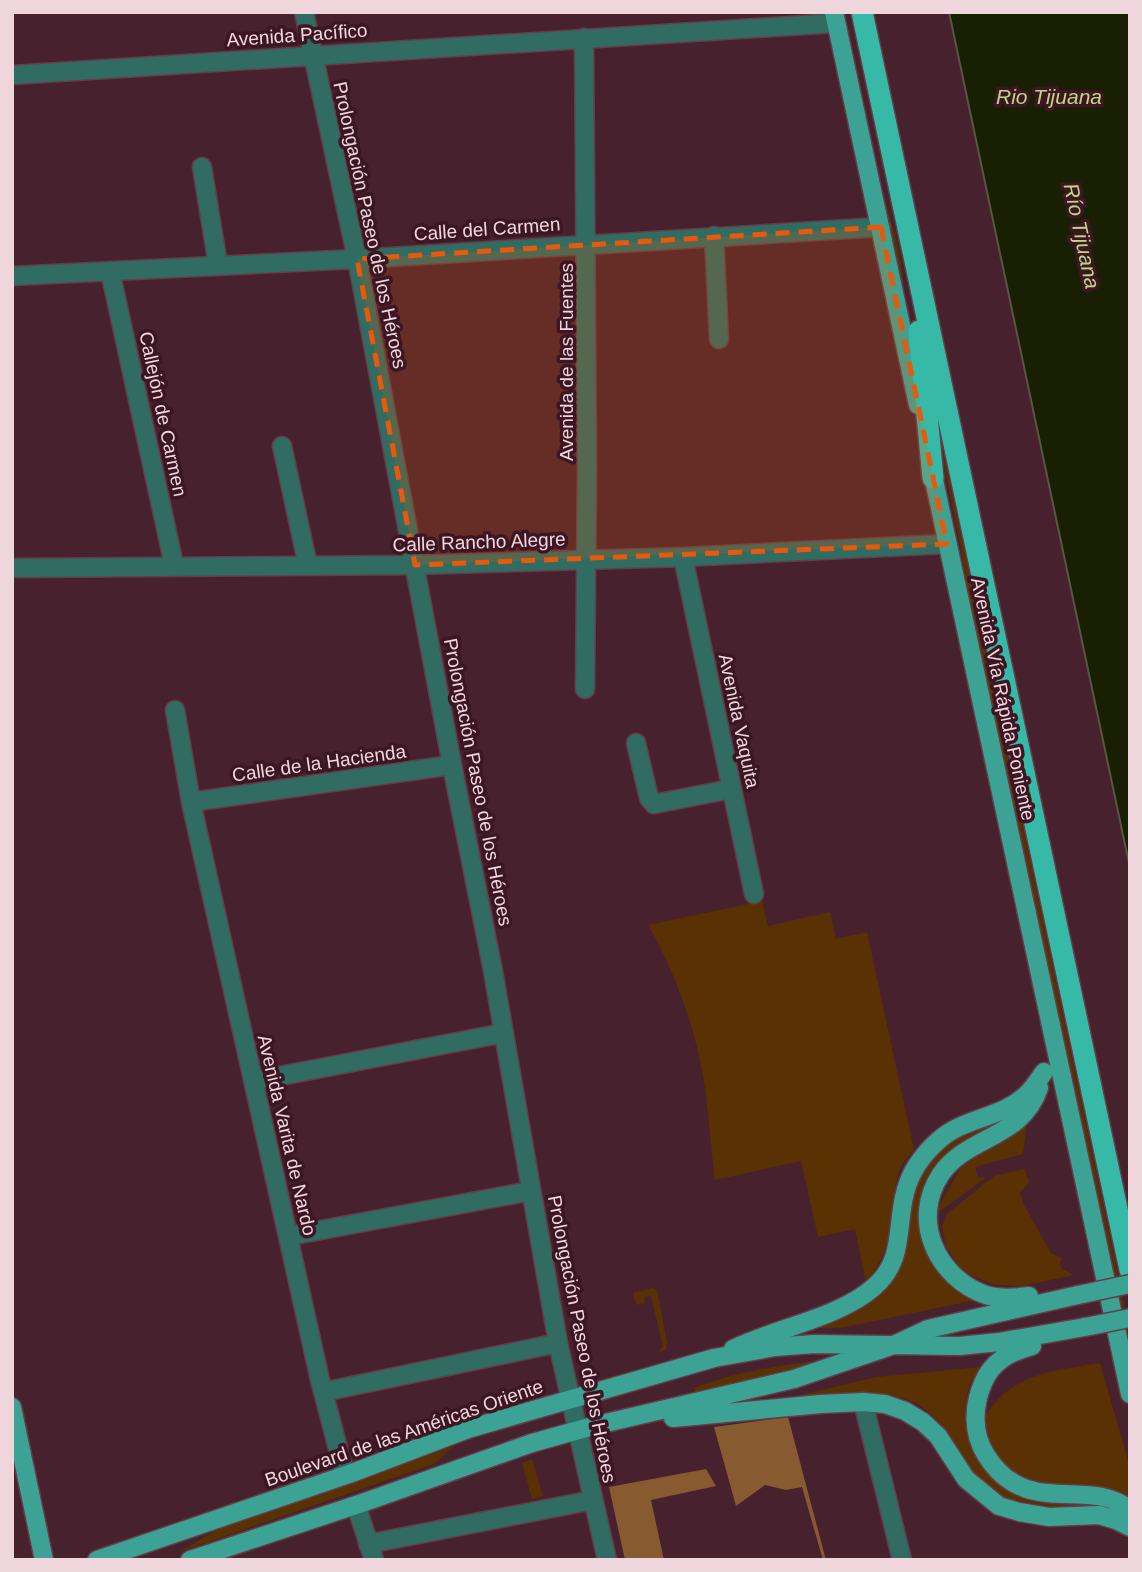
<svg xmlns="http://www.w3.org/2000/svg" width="1142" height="1572" font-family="Helvetica,sans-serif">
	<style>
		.green { fill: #5a3102 }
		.forest { fill: #885a30 }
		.water { fill: #181f02; stroke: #585643; stroke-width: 2 }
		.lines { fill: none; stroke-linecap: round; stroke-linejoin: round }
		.minor-casing { stroke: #623e49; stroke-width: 21 }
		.major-casing { stroke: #623e49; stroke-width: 21 }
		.highway-casing { stroke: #623e49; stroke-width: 24 }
		.minor { stroke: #306c62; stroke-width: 18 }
		.major { stroke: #3ca394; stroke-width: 18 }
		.highway { stroke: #36baa7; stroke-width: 21 }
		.major-bridge-casing { stroke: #623e49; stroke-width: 21; stroke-linecap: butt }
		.major-bridge { stroke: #3ca394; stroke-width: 18 }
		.marked { fill: #e8590c; fill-opacity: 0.2; stroke: #e8590c; stroke-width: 5; stroke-dasharray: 14 9; stroke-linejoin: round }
		.labels { text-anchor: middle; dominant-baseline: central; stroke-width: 7; stroke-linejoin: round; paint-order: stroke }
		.street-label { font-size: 19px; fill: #efd5dc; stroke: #3c1723 }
		.water-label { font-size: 21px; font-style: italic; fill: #bed681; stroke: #3c1723 }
	</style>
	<rect width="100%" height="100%" fill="#47212d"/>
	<!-- green -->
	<path class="green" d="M875,168C888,211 904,253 904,299Z
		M933,413H935L1130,1332V1343L1057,1005L1016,841L969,603L961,549Z
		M762,901L768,926L830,912L836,939L867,932L914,1150C888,1174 897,1206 889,1237C885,1253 877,1269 866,1281L855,1229L818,1237L801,1161L715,1180C711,1150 709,1119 705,1088C697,1032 676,974 648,925Z
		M1009,1117L923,1193L919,1217L927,1252L938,1272L952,1286L976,1300L841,1328H820L818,1325C875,1307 901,1290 909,1227C912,1207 912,1189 923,1171C941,1142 979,1129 1009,1117Z
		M1027,1122L1023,1154L975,1167L978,1178L987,1177L941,1210L937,1217L938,1208L960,1169L975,1156L997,1145Z
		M1025,1169L1029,1182L1020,1193L1024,1205L1051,1253L1062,1258L1060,1263L1062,1269L1074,1275L1022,1286L994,1285L974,1277L960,1267L946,1247L942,1225L947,1214L994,1176Z
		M653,1288L657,1290L667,1342L666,1350L657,1353L663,1347L651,1296L644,1297L645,1303L636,1305L633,1293Z
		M824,1360L790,1371L695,1392L694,1388C735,1372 781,1365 824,1360Z
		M1100,1363L1130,1467V1502C1098,1496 1025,1488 1003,1467C990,1455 986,1438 982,1422C1007,1374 1051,1371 1100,1363Z
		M981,1367C976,1374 970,1381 968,1391C957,1433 984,1489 1028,1500C1052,1506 1079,1504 1104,1506L1112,1510C1062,1511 1001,1516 970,1468C952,1440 939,1411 906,1399C867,1386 827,1404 788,1398L876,1377Z
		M455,1446L434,1464L179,1552L220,1528Z
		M532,1459L543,1496L532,1499L522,1463Z"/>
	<!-- forest -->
	<path class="forest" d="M788,1417L826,1560H823L802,1487L786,1490L765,1485L736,1506L714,1427Z
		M706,1469L716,1486L651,1500L664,1560H625L609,1487Z"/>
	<!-- water -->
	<path class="water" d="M949,12H1130V868Z"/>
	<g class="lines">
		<defs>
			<path id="minor" d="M304,12L357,259L452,765L493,971L558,1343L607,1560
				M584,38L587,470L585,689
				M12,75L836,23
				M202,167L218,265
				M714,236L719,339
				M110,271L174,565
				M12,276L357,259L881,227
				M282,446L308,566
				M683,557L754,894
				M12,568L415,565L683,557L947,544
				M175,710L191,802L320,1380L345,1475
				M636,743L649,798L654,804L731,789
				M191,802L452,765
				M254,1081L504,1033
				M289,1236L531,1191
				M323,1392L558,1343
				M863,1402L902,1560
				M356,1505L374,1560
				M368,1544L593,1500"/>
			<path id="major" d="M834,12L918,405
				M931,466L1130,1394
				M1029,1296C1015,1298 1000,1299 986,1295C937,1278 910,1220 941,1174C967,1136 1022,1139 1039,1088
				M1032,1346C1010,1352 992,1361 983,1383C973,1406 972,1433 986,1455C1026,1520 1089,1475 1130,1510
				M733,1349C775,1328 839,1318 874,1287C905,1260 896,1226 905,1193C910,1172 923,1154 939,1140C964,1117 1004,1118 1028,1093C1034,1087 1039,1079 1044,1072
				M12,1407L44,1560
				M673,1418L821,1404L863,1402L885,1404L905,1411L923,1422L938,1436L966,1479L999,1506L1019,1512L1049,1517L1099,1515L1116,1520L1130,1527
				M97,1560L352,1473L468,1429L714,1358L775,1347L814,1344L959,1346L999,1342L1085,1327
				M190,1560L362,1503L532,1443L593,1426L794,1379L894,1345L928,1329L1078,1295"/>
			<path id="highway" d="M862,12L1130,1270
				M919,331L933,478"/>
		</defs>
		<!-- minor casing -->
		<use href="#minor" class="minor-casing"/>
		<!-- major casing -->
		<use href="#major" class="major-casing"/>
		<!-- highway casing -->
		<use href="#highway" class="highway-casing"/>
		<!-- minor -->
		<use href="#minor" class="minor"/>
		<!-- major -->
		<use href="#major" class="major"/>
		<!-- highway -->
		<use href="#highway" class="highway"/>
		<defs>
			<path id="major-bridge" d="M1078,1295L1130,1284
				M1085,1327L1130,1318"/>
		</defs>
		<!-- major-bridge casing -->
		<use href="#major-bridge" class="major-bridge-casing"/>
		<!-- major-bridge -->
		<use href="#major-bridge" class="major-bridge"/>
	</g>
	<!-- marked area -->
	<path class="marked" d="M881,227L947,544L415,565L357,259Z"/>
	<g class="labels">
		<!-- street labels -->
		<g class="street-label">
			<text transform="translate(297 35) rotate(-4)">Avenida Pacífico</text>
			<text transform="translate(370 225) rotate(78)">Prolongación Paseo de los Héroes</text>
			<text transform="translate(487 229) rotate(-4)">Calle del Carmen</text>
			<text transform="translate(566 362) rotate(-90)">Avenida de las Fuentes</text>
			<text transform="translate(163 414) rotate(78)">Callejón de Carmen</text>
			<text transform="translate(479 542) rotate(-2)">Calle Rancho Alegre</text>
			<text transform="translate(1003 699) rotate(78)">Avenida Vía Rápida Poniente</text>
			<text transform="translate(739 721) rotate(78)">Avenida Vaquita</text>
			<text transform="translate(319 763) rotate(-8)">Calle de la Hacienda</text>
			<text transform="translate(478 782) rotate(79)">Prolongación Paseo de los Héroes</text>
			<text transform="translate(287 1135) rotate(77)">Avenida Varita de Nardo</text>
			<text transform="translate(582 1339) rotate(79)">Prolongación Paseo de los Héroes</text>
			<text transform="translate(404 1433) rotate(-19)">Boulevard de las Américas Oriente</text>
		</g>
		<!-- water labels -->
		<g class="water-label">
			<text x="1049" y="96">Rio Tijuana</text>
			<text transform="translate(1082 236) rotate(78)">Río Tijuana</text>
		</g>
	</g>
	<!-- border -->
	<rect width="1142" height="1572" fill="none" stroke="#efd5dc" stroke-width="28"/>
</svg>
